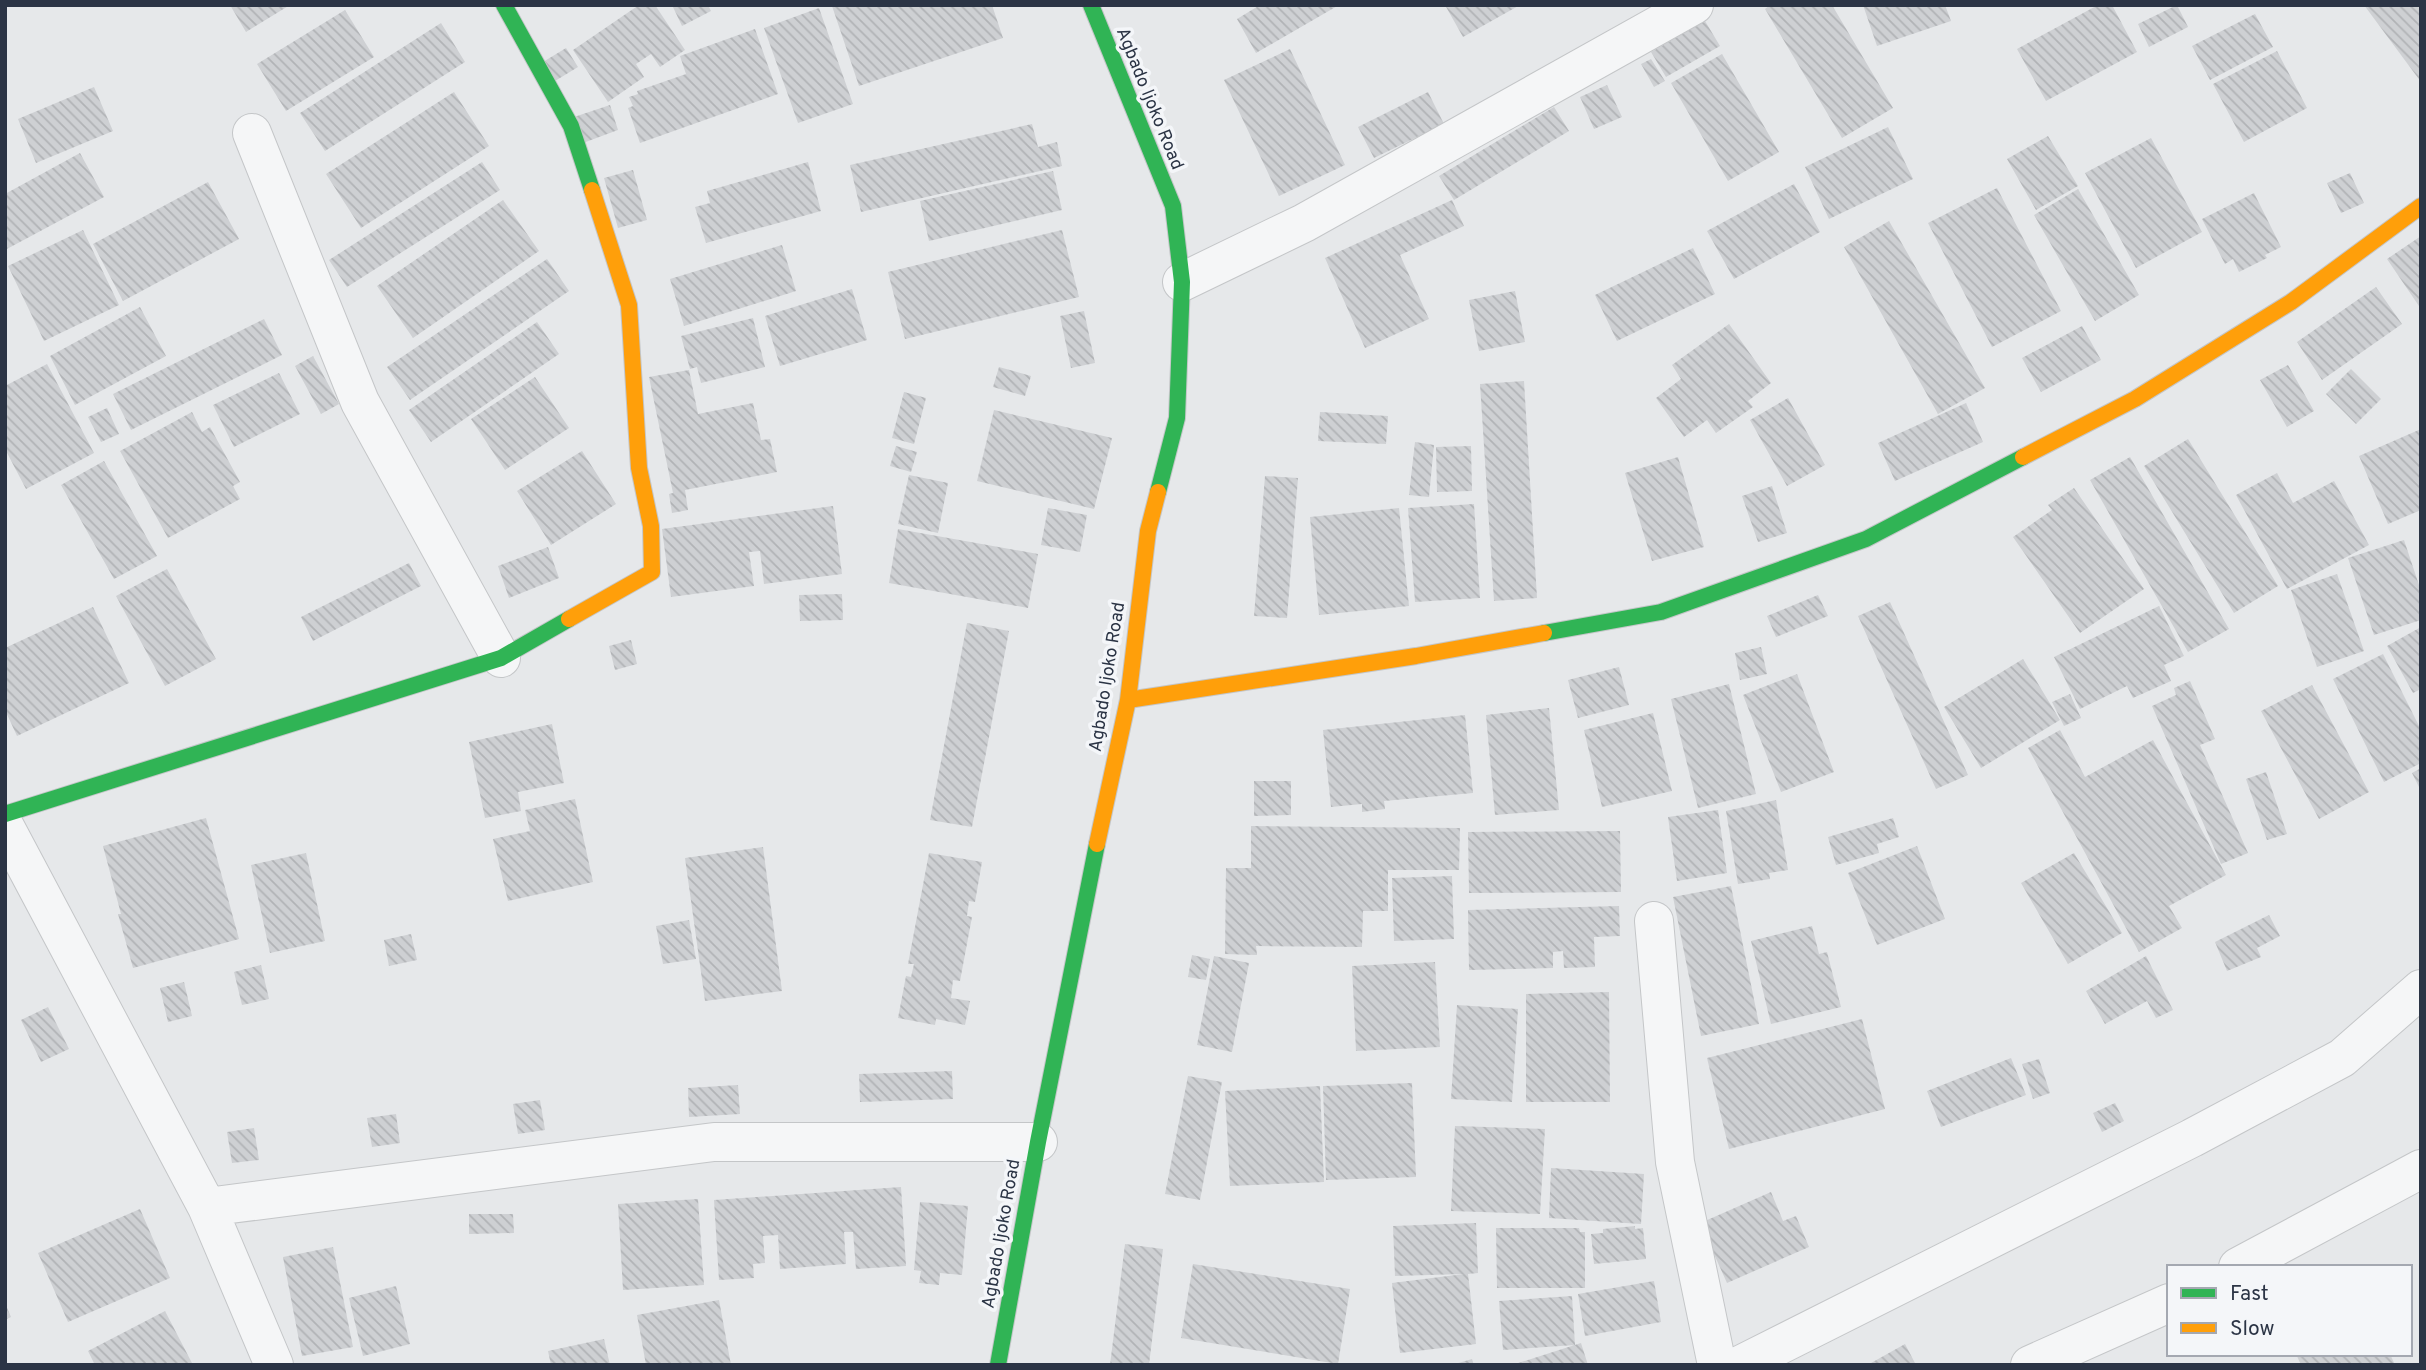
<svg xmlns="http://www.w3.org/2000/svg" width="2426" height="1370" font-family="Overpass,sans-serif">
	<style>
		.building { fill: url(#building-back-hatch) }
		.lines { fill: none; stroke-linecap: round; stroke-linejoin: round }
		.street-casing { stroke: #c4c6c8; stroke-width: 40 }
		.fast-casing { stroke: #c4c6c8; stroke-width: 18 }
		.slow-casing { stroke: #c4c6c8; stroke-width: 18 }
		.street { stroke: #f5f6f7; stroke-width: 38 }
		.fast { stroke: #30b455; stroke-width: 16 }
		.slow { stroke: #ff9f0a; stroke-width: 16 }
		.labels { text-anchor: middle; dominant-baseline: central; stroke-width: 7; stroke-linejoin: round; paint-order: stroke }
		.street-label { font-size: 18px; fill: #2b3445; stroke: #f4f6f9 }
	</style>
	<defs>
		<pattern id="building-back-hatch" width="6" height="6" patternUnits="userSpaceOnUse" patternTransform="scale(1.75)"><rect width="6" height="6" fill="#ced0d3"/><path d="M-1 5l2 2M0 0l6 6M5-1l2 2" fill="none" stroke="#b1b3b6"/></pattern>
	</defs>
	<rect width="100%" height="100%" fill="#e6e8ea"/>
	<!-- building -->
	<path class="building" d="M230,5H290L246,32Z
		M639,5H655L685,50L660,67L651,54L636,64L644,77L608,102L573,50Z
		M672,5H708L711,11L682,26Z
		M992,5L1003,38L859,86L832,6Z
		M1260,5H1339L1256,53L1237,19Z
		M1445,5H1520L1463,37Z
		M1770,5H1832L1893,108L1842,138L1765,9Z
		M1863,5H1945L1951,21L1877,46Z
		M2098,5H2112L2137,52L2046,101L2017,49Z
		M2177,5L2188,27L2149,47L2138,24Z
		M2364,5H2421V82Z
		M819,8L853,104L798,123L764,28Z
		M345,10L374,57L286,111L257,64Z
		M2255,14L2273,47L2210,80L2192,46Z
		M1705,21L1720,46L1666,77L1651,52Z
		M441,23L465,62L325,151L300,113Z
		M755,29L778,94L640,143L628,108L633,106L629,97L638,94L637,91L686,74L680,56Z
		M566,48L578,67L555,81L543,62Z
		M1290,49L1345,165L1279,196L1224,80Z
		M2277,51L2307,108L2244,142L2213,84Z
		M1722,54L1779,152L1728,181L1671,83Z
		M1651,59L1665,81L1654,87L1641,64Z
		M1607,85L1622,117L1594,129L1580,97Z
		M94,87L113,131L36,163L18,119Z
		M454,92L489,146L361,228L326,174Z
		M1428,92L1444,124L1374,158L1358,127Z
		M610,105L618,130L583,143L574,117Z
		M1554,107L1569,131L1454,200L1439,176Z
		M1032,124L1038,147L1057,142L1062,166L861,212L850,165Z
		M1888,127L1913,179L1829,219L1805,167Z
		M2048,136L2078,186L2036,210L2007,159Z
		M2151,138L2202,232L2136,268L2085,173Z
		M80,153L104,197L5,250V194Z
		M482,162L500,190L347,287L329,260Z
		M808,162L821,211L706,243L695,207L710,203L707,191Z
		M633,170L647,220L618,228L604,178Z
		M1053,171L1062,210L929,241L920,201Z
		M2350,173L2364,203L2341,213L2327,183Z
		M208,182L239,239L123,301L93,244Z
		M1794,184L1820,232L1734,279L1707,231Z
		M1997,188L2061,311L1992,347L1928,223Z
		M2078,189L2139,295L2095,321L2034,215Z
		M2254,193L2281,247L2265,255L2267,258L2239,272L2233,259L2225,264L2202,219Z
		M503,200L539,251L413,338L377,286Z
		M1452,200L1464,226L1400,255L1429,319L1365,348L1325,258Z
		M1889,221L1985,388L1938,414L1844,247Z
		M83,230L119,305L44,341L8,266Z
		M1062,230L1079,297L905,339L888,272Z
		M2421,236V309L2387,259Z
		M782,245L796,291L684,326L670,279Z
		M1693,248L1715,294L1617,341L1595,295Z
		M547,259L569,291L410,400L387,367Z
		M2376,287L2402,324L2322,380L2297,342Z
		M852,289L867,340L780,366L765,316Z
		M1515,291L1525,342L1479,351L1469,300Z
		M140,307L166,356L75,405L50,356Z
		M1084,311L1095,363L1071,368L1060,316Z
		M753,318L765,367L701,383L697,367L690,369L681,336Z
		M264,319L282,355L131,430L113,394Z
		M537,322L559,354L431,442L409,410Z
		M1729,324L1771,383L1748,401L1753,407L1716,433L1707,420L1684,437L1656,398L1681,379L1672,365Z
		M2082,326L2101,360L2041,392L2022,358Z
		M313,356L339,404L321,414L295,366Z
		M47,364L94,453L26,489L5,449V386Z
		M2288,365L2314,411L2287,427L2260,380Z
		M999,367L1031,376L1025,396L993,387Z
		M2351,369L2381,399L2356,424L2326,394Z
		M689,370L698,414L753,403L761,440L770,439L777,472L685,490L688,510L672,513L669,494L673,493L649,377Z
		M279,373L300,414L234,447L213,405Z
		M535,377L569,428L505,470L471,419Z
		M1524,381L1537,598L1494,601L1480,384Z
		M904,392L926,398L914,444L892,438Z
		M1788,398L1825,465L1787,486L1750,420Z
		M1966,403L1983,442L1895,481L1878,443Z
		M107,408L119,434L101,442L88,417Z
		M994,410L1112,438L1094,509L977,481Z
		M192,412L202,432L210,427L240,482L233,486L240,499L168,538L120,451Z
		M1320,412L1388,416L1386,444L1318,441Z
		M2421,429V510L2388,524L2359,456Z
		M2188,439L2278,586L2234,613L2144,466Z
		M1415,442L1434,445L1429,497L1409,495Z
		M896,446L917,452L911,472L890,466Z
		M1471,446L1472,491L1437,492L1436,447Z
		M582,451L616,504L551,545L517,491Z
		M1678,457L1704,547L1652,561L1625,473Z
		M2130,457L2229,629L2188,652L2090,480Z
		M104,461L157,556L114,579L61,485Z
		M2277,473L2293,503L2334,481L2369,545L2287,589L2236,495Z
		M909,475L948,483L938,533L898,524Z
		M1265,476L1298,478L1287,618L1254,616Z
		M1772,486L1787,533L1758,542L1742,496Z
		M2074,488L2144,589L2080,633L2013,537L2052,510L2048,505Z
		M1474,504L1480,598L1415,602L1408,508Z
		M833,506L842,574L764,584L760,551L749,552L754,586L671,597L662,529Z
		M1048,508L1087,515L1080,552L1041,545Z
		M1399,508L1409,606L1319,615L1310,517Z
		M898,529L1038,554L1028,608L889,583Z
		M2404,540L2421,591V620L2374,635L2348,558Z
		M548,547L559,578L509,598L498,566Z
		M409,563L421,586L313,641L301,617Z
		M167,569L216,659L165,686L116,596Z
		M2337,574L2364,651L2317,667L2291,590Z
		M842,594L843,620L800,621L799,595Z
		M1818,595L1828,616L1776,637L1767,616Z
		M1890,602L1968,775L1936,789L1858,616Z
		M2159,606L2184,656L2164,665L2171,681L2133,698L2127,686L2080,709L2054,657Z
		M93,607L129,683L17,736L5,710V648Z
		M967,623L1009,631L972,827L930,820Z
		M2421,627V689L2413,693L2387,646Z
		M631,640L637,664L615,670L609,646Z
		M1761,647L1767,674L1740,680L1735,653Z
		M2383,654L2421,730V763L2384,782L2333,679Z
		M2023,659L2060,720L1981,768L1944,707Z
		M1619,667L1629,705L1578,718L1568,680Z
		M1797,674L1834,772L1781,792L1743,695Z
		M2190,681L2215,739L2200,745L2248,853L2221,864L2152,706L2176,695L2174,688Z
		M1729,684L1756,794L1698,808L1671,699Z
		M2312,685L2369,792L2319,819L2261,711Z
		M2070,694L2081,718L2064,726L2052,702Z
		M1549,708L1559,810L1495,815L1486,715Z
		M1653,713L1672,791L1602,807L1584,730Z
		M1465,715L1473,793L1384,801L1385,809L1362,812V804L1331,807L1323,730Z
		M552,724L564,783L518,792L521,811L485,818L469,742Z
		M2060,730L2085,777L2153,740L2226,875L2169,906L2182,928L2139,952L2028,748Z
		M2421,768V791L2412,773Z
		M2266,772L2287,834L2267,840L2246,779Z
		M1254,781H1291V815L1254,816Z
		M575,799L593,882L508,901L493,839L530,831L525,810Z
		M1776,800L1788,870L1769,873L1770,879L1738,884L1726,811Z
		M1718,810L1727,873L1677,881L1668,817Z
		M206,818L239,939L133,968L118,914H121L103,846Z
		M1893,818L1899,837L1877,844L1879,853L1836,865L1828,837Z
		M1251,826L1460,828L1459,870H1388V911H1363L1362,947L1256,946L1257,955L1225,954L1226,868H1251Z
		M1620,831L1621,892L1469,893L1468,832Z
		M1917,846L1945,919L1877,945L1848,873Z
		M763,847L782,991L705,1001L685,858Z
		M306,853L325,941L270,953L251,865Z
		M929,853L982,862L975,902L969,901L967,916L972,917L960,981L953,980L951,998L970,1001L965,1025L936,1019L935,1025L898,1018L906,976L911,977L914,964H908Z
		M2074,853L2122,933L2068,964L2021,883Z
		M1452,876L1454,939L1394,941L1392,878Z
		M1731,886L1759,1024L1701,1036L1673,897Z
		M1619,906L1620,936L1594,937L1595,967L1564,968L1563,951L1553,952V968L1469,970L1468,910Z
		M2269,915L2280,936L2257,948L2261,957L2227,971L2215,942Z
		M689,920L696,959L663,964L656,926Z
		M1812,926L1819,954L1827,952L1841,1007L1771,1024L1751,941Z
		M411,934L417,960L389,966L384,940Z
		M1192,955L1210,959L1206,980L1188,977Z
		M1214,956L1249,963L1232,1052L1197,1045Z
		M2146,956L2173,1010L2156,1018L2147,1001L2105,1024L2086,991Z
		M1435,962L1440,1047L1356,1051L1352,966Z
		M261,965L269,999L242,1005L234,972Z
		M184,982L192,1016L168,1022L160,988Z
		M1609,992L1610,1102H1526V994Z
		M1457,1005L1518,1009L1512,1102L1451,1099Z
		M48,1007L69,1049L41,1062L21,1020Z
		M1862,1019L1885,1109L1729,1149L1707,1058Z
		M2011,1058L2026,1095L1941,1127L1927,1091Z
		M2039,1059L2050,1093L2033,1099L2022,1064Z
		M952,1071L953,1099L860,1102L859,1074Z
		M1188,1076L1222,1082L1200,1200L1165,1194Z
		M1412,1083L1416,1177L1326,1180L1323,1086Z
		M738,1085L740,1114L689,1117L688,1088Z
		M1320,1086L1324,1182L1230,1186L1225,1091Z
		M540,1100L545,1130L518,1134L513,1104Z
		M2115,1103L2124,1121L2102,1132L2093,1113Z
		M396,1114L400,1143L372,1147L367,1118Z
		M1455,1126L1545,1129L1540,1214L1451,1211Z
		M254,1128L259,1160L232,1163L227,1132Z
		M1551,1168L1644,1174L1641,1224L1549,1218Z
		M901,1187L906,1266L856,1269L853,1232H844L846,1264L780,1269L778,1235L763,1236L765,1263L753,1264L754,1278L719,1280L714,1200Z
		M1771,1192L1783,1221L1796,1216L1809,1247L1727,1283L1705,1234L1709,1232L1705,1221Z
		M698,1199L704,1285L623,1290L618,1204Z
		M920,1202L968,1206L962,1275L940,1273L939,1285L919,1283L921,1271L914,1270Z
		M140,1209L170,1278L68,1322L38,1253Z
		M469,1214H513L514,1233L469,1234Z
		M1476,1223L1478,1273L1468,1274L1476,1344L1400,1353L1392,1283L1464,1274L1395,1276L1393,1226Z
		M1635,1226V1229L1643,1228L1646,1259L1594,1264L1591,1234L1603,1233V1229Z
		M1496,1228H1579L1580,1232H1585V1288H1497Z
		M1125,1244L1163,1249L1149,1365H1110Z
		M333,1247L353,1347L302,1356L283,1257Z
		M1193,1264L1350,1289L1338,1364L1181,1338Z
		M1654,1281L1661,1322L1585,1336L1578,1294Z
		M396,1286L410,1344L363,1356L349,1298Z
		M1572,1296L1575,1345L1503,1350L1499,1301Z
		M719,1300L731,1365H646L637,1315Z
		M5,1303L11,1317L5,1320Z
		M165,1311L193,1365H95L88,1351Z
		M604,1339L610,1365H551L548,1351Z
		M1581,1343L1588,1365H1515V1364Z
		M1905,1344L1916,1365H1872L1871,1363Z
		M2296,1354H2390L2395,1365H2301Z
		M1472,1359L1474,1365H1455V1364Z"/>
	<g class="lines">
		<defs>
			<path id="street" d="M252,133L360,402L501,658
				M1182,282L1304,223L1694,5
				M5,827L207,1207L274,1365
				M1654,921L1675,1162L1717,1365
				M207,1207L714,1142H1038
				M2238,1267L2421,1169
				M1740,1365L2192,1138L2342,1058L2421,989
				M2030,1365L2169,1303"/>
			<path id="fast" d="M504,5L571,126L592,190
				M1091,5L1173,206L1182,282L1177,418L1158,492
				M1544,633L1661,612L1866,539L2023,457
				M5,814L501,658L569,619
				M998,1365L1038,1142L1097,844"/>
			<path id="slow" d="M2023,457L2135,399L2291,302L2421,206
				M569,619L652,572L651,526L639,468L629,305L592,190
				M1128,700L1416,656L1544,633
				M1097,844L1128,700L1148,531L1158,492"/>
		</defs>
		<!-- street casing -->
		<use href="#street" class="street-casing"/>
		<!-- fast casing -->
		<use href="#fast" class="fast-casing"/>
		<!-- slow casing -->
		<use href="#slow" class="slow-casing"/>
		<!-- street -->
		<use href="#street" class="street"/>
		<!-- fast -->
		<use href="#fast" class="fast"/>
		<!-- slow -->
		<use href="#slow" class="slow"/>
	</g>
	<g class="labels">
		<!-- street labels -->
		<g class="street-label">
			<text transform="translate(1149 99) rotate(68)">Agbado Ijoko Road</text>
			<text transform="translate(1108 677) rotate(-81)">Agbado Ijoko Road</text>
			<text transform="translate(1002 1234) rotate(-80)">Agbado Ijoko Road</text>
		</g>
	</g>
	<!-- border -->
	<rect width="2426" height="1370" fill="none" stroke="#2b3445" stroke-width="14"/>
	<!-- legend -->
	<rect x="2167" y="1265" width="245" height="91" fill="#f4f6f9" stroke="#a4a8b1" stroke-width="2"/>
	<rect x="2181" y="1288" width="35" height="10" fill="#30b455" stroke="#a4a8b1" stroke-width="2"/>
	<text x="2230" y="1300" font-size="21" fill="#2b3445">Fast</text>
	<rect x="2181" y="1323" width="35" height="10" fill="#ff9f0a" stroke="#a4a8b1" stroke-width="2"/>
	<text x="2230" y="1335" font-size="21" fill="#2b3445">Slow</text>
</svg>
